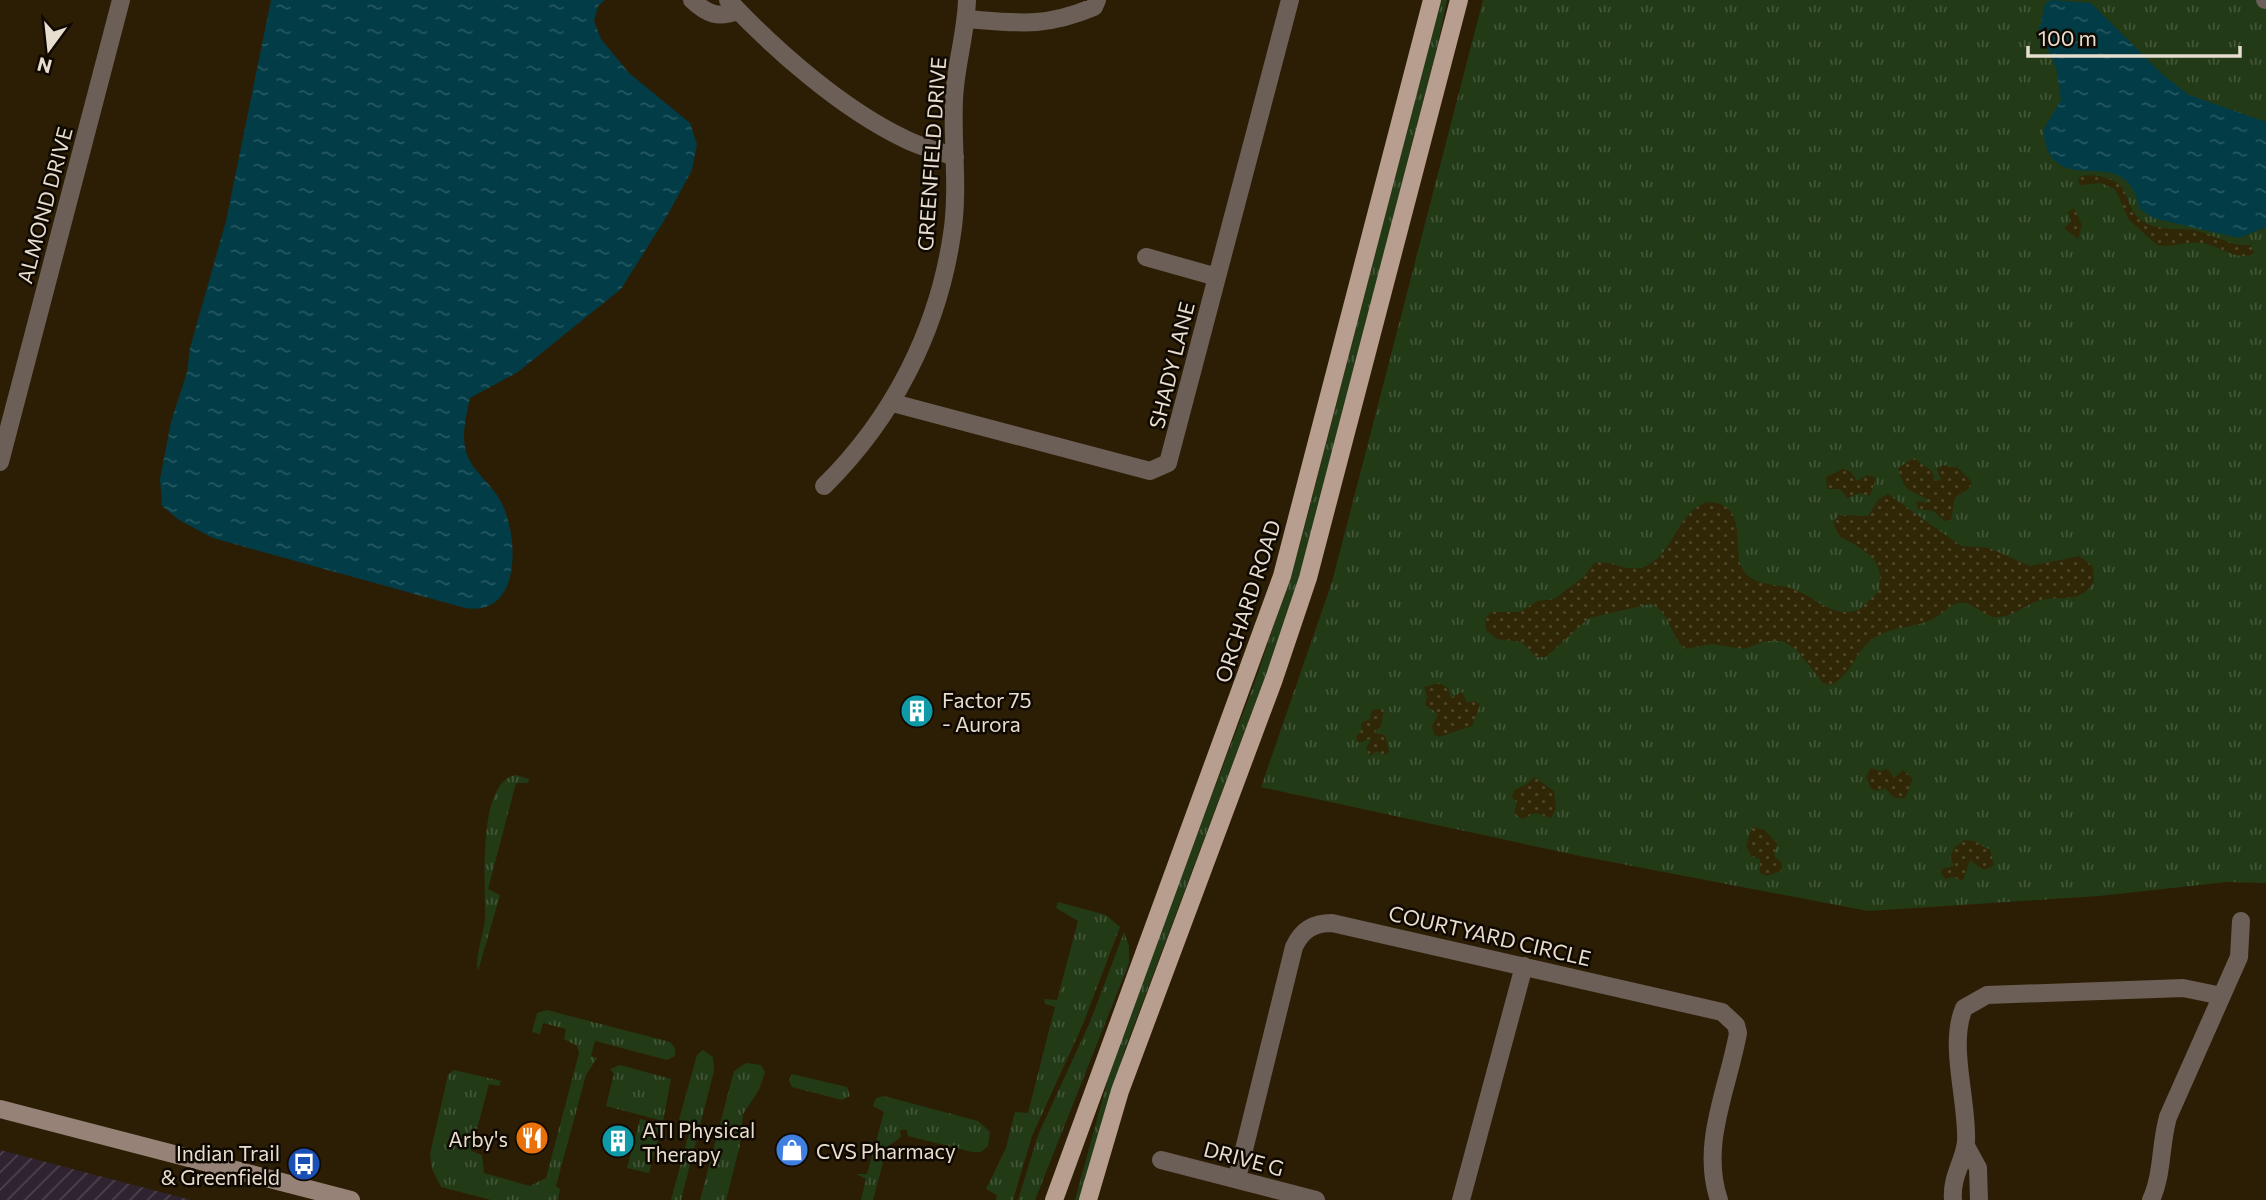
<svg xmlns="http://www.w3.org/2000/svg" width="2266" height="1200" font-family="Commissioner,sans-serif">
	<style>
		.industrial { fill: url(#industrial-furrows) }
		.grass { fill: url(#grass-tufts) }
		.sand { fill: url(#sand-dots) }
		.water { fill: url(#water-ripples) }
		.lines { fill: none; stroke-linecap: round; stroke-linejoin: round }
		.street { stroke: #6b5f57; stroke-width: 18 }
		.secondary { stroke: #968276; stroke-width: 18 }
		.primary { stroke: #b89e8e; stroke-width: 18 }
		.labels { text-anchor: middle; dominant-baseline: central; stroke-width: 5; stroke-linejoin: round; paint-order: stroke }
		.street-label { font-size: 21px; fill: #e7decf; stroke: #0f0902 }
		.poi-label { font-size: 21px; fill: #e7decf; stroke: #0f0902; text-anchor: start }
	</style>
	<defs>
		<pattern id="industrial-furrows" width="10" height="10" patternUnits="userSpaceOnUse" patternTransform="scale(1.75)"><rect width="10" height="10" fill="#2f2330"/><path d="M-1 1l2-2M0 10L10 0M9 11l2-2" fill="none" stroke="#4d424d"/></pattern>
		<pattern id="grass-tufts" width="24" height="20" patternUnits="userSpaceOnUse" patternTransform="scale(1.75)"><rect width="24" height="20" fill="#233a17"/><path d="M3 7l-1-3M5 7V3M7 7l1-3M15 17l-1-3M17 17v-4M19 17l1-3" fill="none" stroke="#435638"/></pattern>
		<pattern id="sand-dots" width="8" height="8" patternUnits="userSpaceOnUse" patternTransform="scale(1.75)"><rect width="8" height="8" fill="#2f2706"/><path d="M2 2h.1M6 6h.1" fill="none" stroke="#4d4629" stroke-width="1.8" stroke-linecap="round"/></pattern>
		<pattern id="water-ripples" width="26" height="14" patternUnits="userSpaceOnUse" patternTransform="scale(1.75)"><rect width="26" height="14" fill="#013c47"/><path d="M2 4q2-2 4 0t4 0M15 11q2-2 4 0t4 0" fill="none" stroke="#265860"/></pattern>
	</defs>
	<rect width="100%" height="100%" fill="#2c1e04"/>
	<!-- industrial -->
	<path class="industrial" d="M0,1150L191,1200H0Z"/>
	<!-- grass -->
	<path class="grass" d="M1441,0H1447L1438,43L1306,554L1284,627L1125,1049L1079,1200H1075L1116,1049L1257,676L1299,548Z
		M1483,0H2266V883L2227,882L2099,896L1868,911L1580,856L1261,787L1332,582Z
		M516,775L529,779L528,783H516L488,889L500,895L478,971C474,959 484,934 485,919C486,889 476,781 516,775Z
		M1058,902L1106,915L1120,927L1083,1024L1032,1136L1013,1200H996L997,1195L986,1189L1006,1148L1015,1112L1028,1113L1055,1007L1045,1004L1044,999L1057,1000L1078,921L1056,908Z
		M1124,932L1129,946V963L1035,1200H1018L1038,1135L1090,1022Z
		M547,1010L670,1042L675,1048V1056L667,1060L595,1041L591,1056L597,1058L586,1075L556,1186L560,1189L558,1200H491L441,1187L432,1169L430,1154L448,1075L454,1070L501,1081L499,1086L489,1084L471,1151L482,1155L484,1173L530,1186L546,1178L579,1053L577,1046L564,1039L566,1029L543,1023L540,1034L532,1032L537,1013Z
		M703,1050L713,1057L714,1071L681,1200H671L691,1126L679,1120L697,1055Z
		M746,1063L761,1065L765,1072L759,1090L743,1114L740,1145L726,1200H700L734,1071Z
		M620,1065L671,1079L663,1121L606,1106L614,1074L610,1069Z
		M792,1074L847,1087L850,1096L842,1100L792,1087L789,1081Z
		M884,1096L978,1121L990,1132L988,1146L981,1152H972L908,1136L907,1130H900L901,1137L887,1147L873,1200H861L866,1179L856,1174H867L884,1112L873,1106L876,1098Z
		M640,1119L662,1125L649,1173L627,1168Z"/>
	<!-- sand -->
	<path class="sand" d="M2084,175C2140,176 2118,206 2144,222C2161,232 2181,227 2198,231C2217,236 2232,247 2251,245L2254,253C2240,262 2222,248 2207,244C2190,239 2174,248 2157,245L2129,220L2115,189L2100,183L2080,185L2078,179Z
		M2074,208L2082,225L2078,239L2064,228L2071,221L2068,212Z
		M1914,458L1932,471L1935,481L1941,480L1937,469L1943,465L1958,468L1972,482L1969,489L1955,497L1951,520L1945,521L1933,511L1918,509L1916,501L1927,503V499C1905,488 1905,491 1898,468Z
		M1843,469L1850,471L1857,481L1867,475L1876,478L1870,496L1860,493L1847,498L1840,489H1827L1826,477Z
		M1888,494L1961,546L1989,548L2030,566L2080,556L2093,567L2094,581C2081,606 2058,594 2037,601C2024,606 2012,617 1997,617C1982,617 1973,600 1958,603C1947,606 1941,616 1931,620C1911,629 1888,626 1870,641C1855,654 1850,676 1831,685L1823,683L1797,650L1783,641H1766L1744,649L1712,644L1685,649C1669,635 1671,611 1650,604L1589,618L1546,657H1536L1522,642L1497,639L1486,630L1485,619L1491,612H1519L1538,601L1554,599L1584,577L1594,563C1611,559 1626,573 1643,567C1675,556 1676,510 1708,502C1750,502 1731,552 1743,570C1756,589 1781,582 1798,591C1812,597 1822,607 1837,611C1845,613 1851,612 1859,610L1878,592C1888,559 1862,549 1839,536L1833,522L1839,515L1868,516L1879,499Z
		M1439,683L1448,688L1451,698L1462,692L1467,703L1475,701L1480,705L1472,726L1439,737L1434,734L1432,726L1438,714L1425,705L1427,697L1424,687Z
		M1384,709L1381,726L1374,733L1385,735L1389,752L1384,755L1377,751L1370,756L1366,749L1371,738L1359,743L1355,738L1361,731V723L1370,719L1372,710Z
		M1871,768L1880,771L1888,769L1894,778L1903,770L1913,779L1905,798H1894L1885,788L1878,791L1871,789L1866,776Z
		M1534,777L1554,791L1556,808L1551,818L1535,813L1522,819L1514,814L1517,802L1512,797L1514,790L1527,784Z
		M1752,827L1765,830L1777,844L1774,856L1782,863V871L1767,876L1760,873V859L1751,856L1746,846Z
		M1964,840L1974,841L1990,850L1994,865L1984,870L1970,860L1963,881L1953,877L1945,879L1941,874L1942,869L1954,866L1950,857L1955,847Z"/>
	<!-- water -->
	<path class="water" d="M271,0H605L598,6L594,21L601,39L629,73L690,123L697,144L692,170L667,216L621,289L518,372L470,398C466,416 460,439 468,457C475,473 492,485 500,500C519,533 523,618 465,608L213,538L179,520L162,506L160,479L171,422L187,372L190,348L226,221Z
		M2051,0L2091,3L2163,75L2189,95L2266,122V227L2239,238L2153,218L2140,209C2127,148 2079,186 2054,160C2046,153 2045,140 2043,130L2061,100L2056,67L2039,31L2045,4Z"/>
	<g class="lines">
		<!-- street -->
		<path class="street" d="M692,0C708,15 718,18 738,11
			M728,0C775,50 842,109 905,139C920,147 939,151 955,157
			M2265,0H2266
			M966,19C1018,23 1044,28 1094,7L1097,0
			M1146,257L1217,277
			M893,403L1150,471L1168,463L1290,0
			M0,462L121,0
			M824,486C893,418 938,330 952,234C959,190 952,144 954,100C955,67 966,34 967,0
			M1966,1146L1978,1168L1979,1200
			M1161,1160L1316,1200
			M1237,1178L1294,947C1302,930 1313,923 1332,923L1722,1012L1736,1025L1738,1033C1728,1089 1700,1144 1719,1200
			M1461,1200L1524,966
			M1953,1200C1951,1176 1964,1162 1966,1142C1968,1101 1948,1045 1964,1008L1987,995L2183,988L2222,996
			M2151,1200C2163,1174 2160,1145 2168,1117L2239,957L2241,921"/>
		<!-- secondary -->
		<path class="secondary" d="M0,1109L351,1200"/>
		<!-- primary -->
		<path class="primary" d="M1054,1200L1282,576L1432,0
			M1088,1200L1120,1091L1274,679L1308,578L1459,0"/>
	</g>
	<!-- icons -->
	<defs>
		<symbol id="building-disc" viewBox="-11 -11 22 22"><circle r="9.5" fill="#0f9aa8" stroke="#0f0902"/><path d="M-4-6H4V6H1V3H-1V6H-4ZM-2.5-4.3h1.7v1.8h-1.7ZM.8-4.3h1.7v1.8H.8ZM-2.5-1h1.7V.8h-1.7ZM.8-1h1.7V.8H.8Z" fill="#fff"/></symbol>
		<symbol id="restaurant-disc" viewBox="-11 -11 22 22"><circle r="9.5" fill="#e8710a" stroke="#0f0902"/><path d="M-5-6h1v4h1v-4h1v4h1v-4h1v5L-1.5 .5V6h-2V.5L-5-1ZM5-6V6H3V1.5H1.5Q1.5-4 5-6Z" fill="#fff"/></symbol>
		<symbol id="shop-disc" viewBox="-11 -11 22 22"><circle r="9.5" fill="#3f7fe0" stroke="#0f0902"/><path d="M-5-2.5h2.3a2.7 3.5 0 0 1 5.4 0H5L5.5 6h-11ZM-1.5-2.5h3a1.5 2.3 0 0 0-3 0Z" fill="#fff"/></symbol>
		<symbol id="bus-disc" viewBox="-11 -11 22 22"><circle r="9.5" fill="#1a4fb4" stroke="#0f0902"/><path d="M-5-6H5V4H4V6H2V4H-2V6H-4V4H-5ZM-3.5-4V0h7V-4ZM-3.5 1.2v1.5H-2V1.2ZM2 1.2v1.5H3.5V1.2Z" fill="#fff"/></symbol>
	</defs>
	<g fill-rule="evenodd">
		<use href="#building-disc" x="898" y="692" width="38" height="38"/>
		<use href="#restaurant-disc" x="513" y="1119" width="38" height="38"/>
		<use href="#building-disc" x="599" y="1122" width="38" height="38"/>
		<use href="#shop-disc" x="773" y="1131" width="38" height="38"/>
		<use href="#bus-disc" x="285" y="1145" width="38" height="38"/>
	</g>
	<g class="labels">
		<!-- street labels -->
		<g class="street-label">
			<text transform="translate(931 154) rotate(-86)">GREENFIELD DRIVE</text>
			<text transform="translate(44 205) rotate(-75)">ALMOND DRIVE</text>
			<text transform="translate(1171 365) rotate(-76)">SHADY LANE</text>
			<text transform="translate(1247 601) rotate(-72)">ORCHARD ROAD</text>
			<text transform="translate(1490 935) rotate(13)">COURTYARD CIRCLE</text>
			<text transform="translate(1244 1158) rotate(15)">DRIVE G</text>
		</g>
		<!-- poi labels -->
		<g class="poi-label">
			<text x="942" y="699">Factor 75<tspan x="942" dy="24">- Aurora</tspan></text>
			<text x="642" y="1129">ATI Physical<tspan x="642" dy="24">Therapy</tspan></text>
			<text x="508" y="1138" text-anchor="end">Arby's</text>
			<text x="816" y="1150">CVS Pharmacy</text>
			<text x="280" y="1152" text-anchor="end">Indian Trail<tspan x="280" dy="24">&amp; Greenfield</tspan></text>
		</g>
	</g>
	<!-- north arrow -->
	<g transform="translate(49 49) rotate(195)" stroke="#0f0902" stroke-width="5" paint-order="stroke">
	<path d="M0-5L12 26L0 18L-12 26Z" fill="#e7decf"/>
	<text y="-10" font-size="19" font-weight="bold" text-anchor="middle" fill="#e7decf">N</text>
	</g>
	<!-- scale -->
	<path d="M2028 46v10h212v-10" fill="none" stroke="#e7decf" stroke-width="3.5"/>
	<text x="2038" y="46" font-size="21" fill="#e7decf" stroke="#0f0902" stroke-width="5" paint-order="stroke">100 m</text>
</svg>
